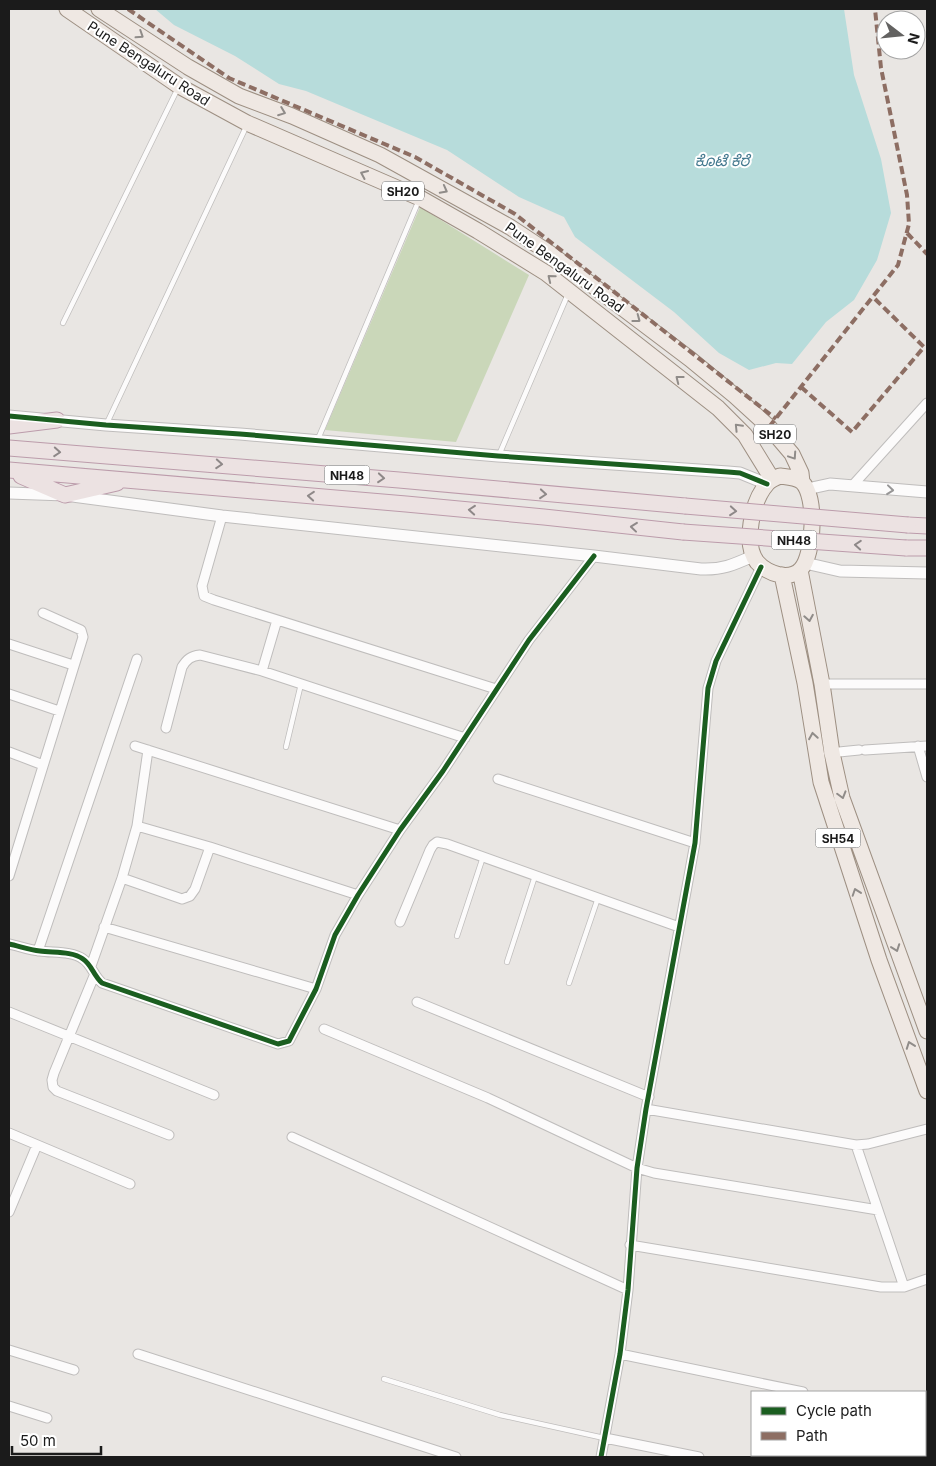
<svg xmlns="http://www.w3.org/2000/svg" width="936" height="1466" font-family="Inter,'Noto Sans Kannada',sans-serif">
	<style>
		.forest { fill: #cad7b9 }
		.water { fill: #b7dcdb }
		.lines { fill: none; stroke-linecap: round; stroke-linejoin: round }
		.service-casing { stroke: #bfbdbc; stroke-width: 6 }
		.minor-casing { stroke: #bfbdbc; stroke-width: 11 }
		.tertiary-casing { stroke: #bfbdbc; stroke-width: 13 }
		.primary-casing { stroke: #9d8f82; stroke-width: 17 }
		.trunk-casing { stroke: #bc9cab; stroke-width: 17 }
		.service { stroke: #fcfbfb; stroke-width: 4.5 }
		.minor { stroke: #fcfbfb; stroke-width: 9 }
		.tertiary { stroke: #fcfbfb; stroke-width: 11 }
		.primary { stroke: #efe8e3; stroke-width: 15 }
		.trunk { stroke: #ece2e2; stroke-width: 15 }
		.trunk-bridge-casing { stroke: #bc9cab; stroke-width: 17; stroke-linecap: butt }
		.trunk-bridge { stroke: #ece2e2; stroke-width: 15 }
		.quiet { stroke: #8d6e63; stroke-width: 4; stroke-dasharray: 8 4; stroke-linecap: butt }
		.cycleway-casing { stroke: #fff; stroke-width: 8 }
		.cycleway { stroke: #1b5e20; stroke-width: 5 }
		.oneway { stroke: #908c89 }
		.oneway2 { stroke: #8e8888 }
		.oneway3 { stroke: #979696 }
		.labels { text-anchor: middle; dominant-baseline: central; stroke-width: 4; stroke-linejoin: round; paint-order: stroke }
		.shield { fill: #fff; stroke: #5f5f5f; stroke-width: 1 }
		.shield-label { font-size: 12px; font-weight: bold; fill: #1b1b1b }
		.street-label { font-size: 14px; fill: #1b1b1b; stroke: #fff }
		.water-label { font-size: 15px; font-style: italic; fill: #44798f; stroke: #fff }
	</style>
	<rect width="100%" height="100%" fill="#e9e6e3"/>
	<!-- forest -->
	<path class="forest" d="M420,207L529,275L456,442L325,430Z"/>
	<!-- water -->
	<path class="water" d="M155,9H844L854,75L881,159L891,213L877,260L854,300L826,322L792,364L776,363L749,370L719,353L674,312L575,237L564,217L519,197L447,150L306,91L279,84L235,56L174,25Z"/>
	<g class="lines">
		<defs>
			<path id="service" d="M63,323L178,88
				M107,423L246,127
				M318,439L419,200
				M499,455L568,294
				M286,747L301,684
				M457,936L483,857
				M507,962L535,876
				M569,983L598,898
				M384,1379L500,1415L604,1438"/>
			<path id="minor" d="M853,485L927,403
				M222,516L202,586L204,596L214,600L496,689
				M9,644L73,665
				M262,671L277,620
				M822,684H927
				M9,694L59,711
				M166,728L182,667C187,659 191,656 200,655L262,671L465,738
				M135,746L400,830
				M918,746L927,777
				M865,750L927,746
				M9,752L43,765
				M829,753L859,750
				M498,779L695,843
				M137,826L210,847L358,895
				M9,876L83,637L81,630L43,613
				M122,878L182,899L190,896L195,889L210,847
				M400,922L430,850L433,845L437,842L447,844L679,927
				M104,927L316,989
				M9,944C19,946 29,950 40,951C53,953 72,951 83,959C92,965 93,975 102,983L278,1044L289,1041L316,989L335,935L358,895L400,830L443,771L529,640L594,556
				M38,951L137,659
				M91,966L122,878L137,826L148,750
				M94,976L54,1073L52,1080L53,1087L57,1091L169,1135
				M417,1002L649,1097
				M9,1012L214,1095
				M324,1029L488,1098L637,1168L654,1173L878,1210
				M646,1109L856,1145L868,1144L927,1129
				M9,1133L130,1184
				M292,1137L628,1290
				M856,1145L904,1287
				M9,1212L37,1145
				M630,1245L881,1287H904L927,1279
				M9,1350L74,1370
				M138,1354L456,1457
				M620,1354L803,1392
				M9,1406L47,1418
				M925,1417L927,1418
				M605,1438L699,1457
				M601,1457L620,1354L628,1290L637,1168L646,1109L695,843L708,688L716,661L761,567
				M848,1457V1455
				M903,1457L904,1455"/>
			<path id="tertiary" d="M9,416L106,425L240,434L498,456L728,472L740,473L767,484
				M807,489L830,484L927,492
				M9,493L65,495L222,516L594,556L701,569C722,570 733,565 753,556
				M805,563L840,571L927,573"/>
			<path id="primary" d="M67,9L179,86L247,123L420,198L478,231L546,273L718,408L745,435L772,479
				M99,9L188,67L239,96L292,116L380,155L510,227L551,254L690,359L735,396L769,427L792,454L801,473L802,482
				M780,476C787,477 796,477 802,482C817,496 814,555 801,569C796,575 787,576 780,575C771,573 763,569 757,562C743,544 752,501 767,484C770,480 775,478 780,476Z
				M800,570L822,684L832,753L842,798L927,1031
				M782,575L805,683L821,782L879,960L927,1091"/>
			<path id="trunk" d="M9,426L57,420
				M9,448L399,480L685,506
				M9,470L406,504L544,517L683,532
				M21,476L65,495L117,483
				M908,525L927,526
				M906,548H927"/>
		</defs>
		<!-- service casing -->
		<use href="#service" class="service-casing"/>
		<!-- minor casing -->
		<use href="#minor" class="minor-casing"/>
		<!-- tertiary casing -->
		<use href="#tertiary" class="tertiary-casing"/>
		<!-- primary casing -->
		<use href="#primary" class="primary-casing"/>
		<!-- trunk casing -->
		<use href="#trunk" class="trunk-casing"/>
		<!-- service -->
		<use href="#service" class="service"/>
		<!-- minor -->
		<use href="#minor" class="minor"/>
		<!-- tertiary -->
		<use href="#tertiary" class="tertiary"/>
		<!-- primary -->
		<use href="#primary" class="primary"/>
		<!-- trunk -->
		<use href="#trunk" class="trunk"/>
		<defs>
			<path id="trunk-bridge" d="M685,506L908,525
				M683,532L906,548"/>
		</defs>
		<!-- trunk-bridge casing -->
		<use href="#trunk-bridge" class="trunk-bridge-casing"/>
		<!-- trunk-bridge -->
		<use href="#trunk-bridge" class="trunk-bridge"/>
		<!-- quiet -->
		<path class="quiet" d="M128,9L229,78L415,157L515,214L776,419
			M907,233L927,254
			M801,387L852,432L924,347L873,297
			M769,427L898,265L909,224L907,195L881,68L875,9"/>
		<defs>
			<path id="cycleway" d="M9,416L106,425L240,434L498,456L728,472L740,473L767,484
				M9,944C19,946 29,950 40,951C53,953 72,951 83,959C92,965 93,975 102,983L278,1044L289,1041L316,989L335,935L358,895L400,830L443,771L529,640L594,556
				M601,1457L620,1354L628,1290L637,1168L646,1109L695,843L708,688L716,661L761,567"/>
		</defs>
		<!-- cycleway casing -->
		<use href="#cycleway" class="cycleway-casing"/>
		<!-- cycleway -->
		<use href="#cycleway" class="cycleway"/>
	</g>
	<!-- one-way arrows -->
	<defs><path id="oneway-chevron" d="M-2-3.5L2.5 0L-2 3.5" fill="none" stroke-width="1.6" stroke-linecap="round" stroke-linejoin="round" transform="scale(1.25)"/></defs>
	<g class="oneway">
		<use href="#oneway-chevron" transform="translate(140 35) rotate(33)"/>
		<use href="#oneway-chevron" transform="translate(282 112) rotate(21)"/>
		<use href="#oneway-chevron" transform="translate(364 174) rotate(-156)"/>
		<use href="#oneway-chevron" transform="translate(444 190) rotate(28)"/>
		<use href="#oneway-chevron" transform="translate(551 278) rotate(-141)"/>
		<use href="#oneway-chevron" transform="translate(637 319) rotate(37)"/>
		<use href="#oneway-chevron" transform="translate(679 379) rotate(-142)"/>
		<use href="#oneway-chevron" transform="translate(738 427) rotate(-134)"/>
		<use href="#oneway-chevron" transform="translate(793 456) rotate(56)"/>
		<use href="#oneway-chevron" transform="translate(809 618) rotate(80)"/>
		<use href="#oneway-chevron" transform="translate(813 736) rotate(-99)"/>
		<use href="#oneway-chevron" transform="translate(842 795) rotate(74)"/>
		<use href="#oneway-chevron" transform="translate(856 892) rotate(-109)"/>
		<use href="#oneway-chevron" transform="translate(896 948) rotate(70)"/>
		<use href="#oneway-chevron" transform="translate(910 1045) rotate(-110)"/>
	</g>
	<g class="oneway2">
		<use href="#oneway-chevron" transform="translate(57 452) rotate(4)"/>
		<use href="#oneway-chevron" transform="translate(219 464) rotate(4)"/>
		<use href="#oneway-chevron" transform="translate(381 478) rotate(5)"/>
		<use href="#oneway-chevron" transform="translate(543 494) rotate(5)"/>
		<use href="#oneway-chevron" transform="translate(311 496) rotate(-175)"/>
		<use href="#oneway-chevron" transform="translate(472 510) rotate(-175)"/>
		<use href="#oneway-chevron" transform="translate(733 511) rotate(5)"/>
		<use href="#oneway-chevron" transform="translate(634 527) rotate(-174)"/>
		<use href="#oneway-chevron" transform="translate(858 545) rotate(-176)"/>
	</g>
	<use class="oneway3" href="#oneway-chevron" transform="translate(890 490) rotate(6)"/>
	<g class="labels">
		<!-- shield labels -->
		<g class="shield">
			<rect x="382" y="181.5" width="42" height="19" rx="4"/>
			<rect x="754" y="424.5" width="42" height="19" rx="4"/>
			<rect x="324.5" y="465.5" width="45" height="19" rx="4"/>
			<rect x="771.5" y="530.5" width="45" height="19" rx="4"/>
			<rect x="815.5" y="828.5" width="45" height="19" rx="4"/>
		</g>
		<g class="shield-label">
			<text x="403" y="191">SH20</text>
			<text x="775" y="434">SH20</text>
			<text x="347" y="475">NH48</text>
			<text x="794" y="540">NH48</text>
			<text x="838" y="838">SH54</text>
		</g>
		<!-- street labels -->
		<g class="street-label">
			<text transform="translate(149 63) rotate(33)">Pune Bengaluru Road</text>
			<text transform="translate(565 267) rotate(36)">Pune Bengaluru Road</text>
		</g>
		<!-- water labels -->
		<g class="water-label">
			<text x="722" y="160">ಕೊಟೆ ಕೆರೆ</text>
		</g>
	</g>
	<!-- border -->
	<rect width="936" height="1466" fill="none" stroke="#1b1b1b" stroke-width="20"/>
	<!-- legend -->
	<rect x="751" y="1391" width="175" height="65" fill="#ffffff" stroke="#a4a4a4"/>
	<rect x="761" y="1407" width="25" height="8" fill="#1b5e20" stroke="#a4a4a4"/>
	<text x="796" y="1416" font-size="15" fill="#1b1b1b">Cycle path</text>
	<rect x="761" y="1432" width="25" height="8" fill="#8d6e63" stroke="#a4a4a4"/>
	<text x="796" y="1441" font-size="15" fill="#1b1b1b">Path</text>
	<!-- north arrow -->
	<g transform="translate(901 35) rotate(106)"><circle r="24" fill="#ffffff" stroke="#a4a4a4"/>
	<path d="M0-4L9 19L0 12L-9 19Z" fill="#636261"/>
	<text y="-8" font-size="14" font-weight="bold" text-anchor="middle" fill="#1b1b1b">N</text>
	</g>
	<!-- scale -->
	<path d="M12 1446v8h89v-8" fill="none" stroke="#1b1b1b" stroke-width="2.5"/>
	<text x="20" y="1446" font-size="15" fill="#1b1b1b" stroke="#ffffff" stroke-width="4" paint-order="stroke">50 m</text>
</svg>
